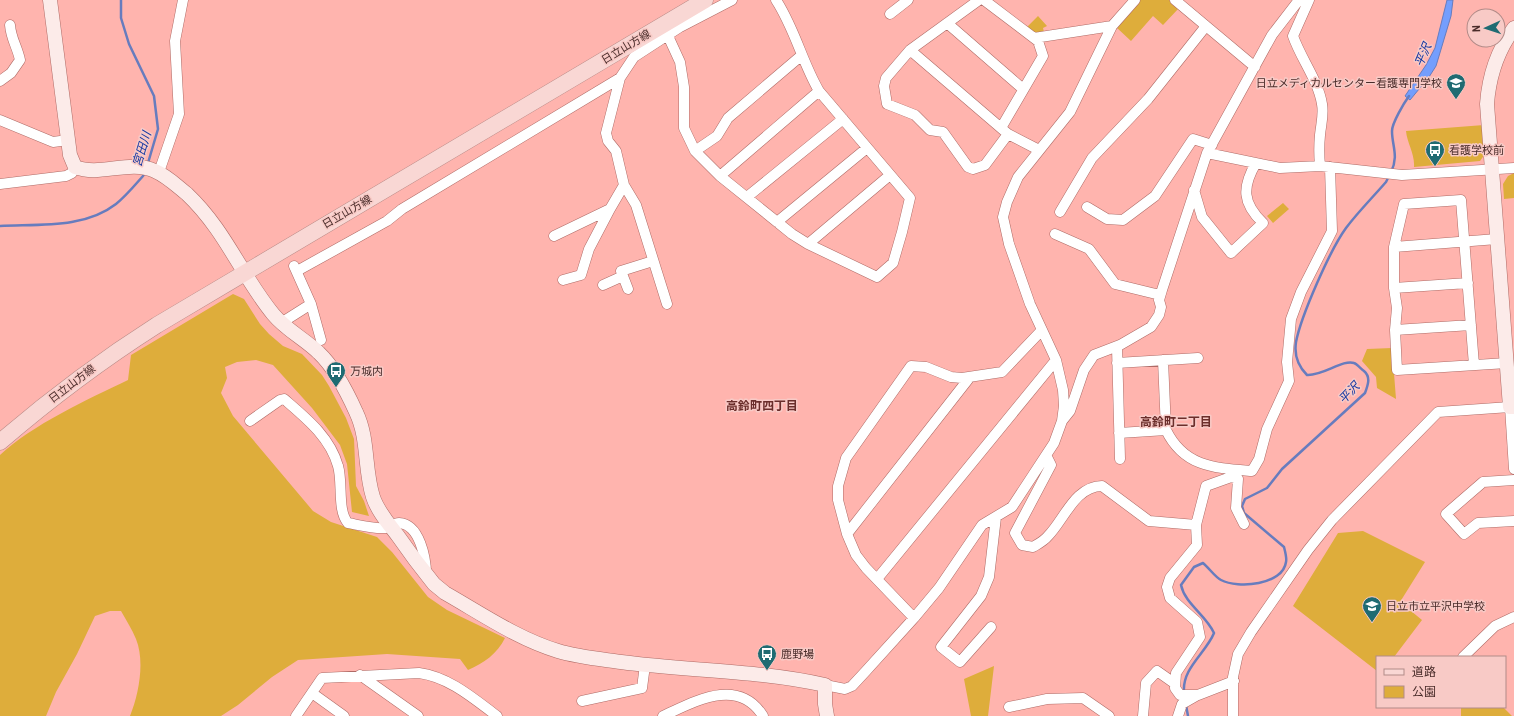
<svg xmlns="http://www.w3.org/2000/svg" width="1514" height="716" font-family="'Roboto Condensed','Noto Sans JP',sans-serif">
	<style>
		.green { fill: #dead3b }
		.water { fill: #749efd; stroke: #677cbe }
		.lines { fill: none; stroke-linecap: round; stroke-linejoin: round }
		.stream { stroke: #677cbe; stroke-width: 2.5 }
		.street-casing { stroke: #af6b66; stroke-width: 11 }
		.secondary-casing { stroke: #af6b66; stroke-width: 15 }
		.primary-casing { stroke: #b98a86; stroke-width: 17 }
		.street { stroke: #fff; stroke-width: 10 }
		.secondary { stroke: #fcebe9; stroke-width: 14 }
		.primary { stroke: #f9d7d4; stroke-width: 16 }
		.labels { text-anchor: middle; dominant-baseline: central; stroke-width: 3; stroke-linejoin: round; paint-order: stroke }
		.street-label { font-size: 11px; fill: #492c2a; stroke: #f8cac6 }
		.poi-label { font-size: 11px; fill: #492c2a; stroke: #f8cac6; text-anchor: start }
		.water-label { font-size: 12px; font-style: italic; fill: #1337a2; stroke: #f8cac6 }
		.neighbourhood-label { font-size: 12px; font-weight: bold; fill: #6b2e2b; stroke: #f8cac6 }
	</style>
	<rect width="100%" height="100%" fill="#ffb4ae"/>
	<!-- green -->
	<path class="green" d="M1139,0H1169L1179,8L1163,25L1153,16L1131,41L1116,27Z
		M1038,16L1047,26L1043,28L1045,36L1024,30Z
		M1484,125L1485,154L1480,161L1414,167C1415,154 1407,143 1406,131Z
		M1514,173V198L1504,199L1503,184L1508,176Z
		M1283,203L1289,209L1273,223L1267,216Z
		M233,294L244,299L260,324L269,334L283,346L302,354L322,375L329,386L346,418L354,439L356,486L364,501L369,516L352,512L347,464L340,445L312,408L273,365L256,360L237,362L225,367L227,378L221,393L233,416L313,511L331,522L377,537L392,552L428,597L447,610L505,638C497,654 484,663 468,670L460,659L387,654L298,660L272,677L238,705L221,716H130C139,694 145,661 136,639C132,629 126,620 121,611H110L95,616L77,654L56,692L46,716H0V455C32,425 88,399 128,380L131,355Z
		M1392,348L1396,399L1377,388L1376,377L1362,361L1367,349Z
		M1363,531L1425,562L1400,602L1422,620L1394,657H1377V671L1293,606L1338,533Z
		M994,666L988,716H971L964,679Z
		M1461,707H1503L1512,716H1461Z"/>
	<!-- water -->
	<path class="water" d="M1447,0H1453L1451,16L1436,66L1429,77L1410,100L1405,96L1426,65L1435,48Z"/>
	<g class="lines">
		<!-- stream -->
		<path class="stream" d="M121,0V18L129,44L154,96L158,129L148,163
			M1391,172C1399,156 1392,146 1392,131C1392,123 1404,103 1409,96
			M0,226C38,224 84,229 116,204C126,196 135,185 143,176L145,172
			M1184,692C1182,668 1206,653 1214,633C1206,615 1185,604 1181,585L1194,567L1203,563C1209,568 1215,577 1221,580C1238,589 1283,585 1286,562C1287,558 1285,551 1284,547L1244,513L1242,506L1245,499L1267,488L1282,469L1365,393C1368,385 1371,377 1364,371C1361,369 1357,364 1354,363C1343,359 1323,376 1307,375C1298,366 1294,355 1296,342C1301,316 1330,250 1346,228C1358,212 1373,197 1386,182L1389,176
			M1186,705L1188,716"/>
		<defs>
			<path id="street" d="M979,0L910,50L886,78L884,86L887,104L915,115L930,130L943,132L968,167L973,169L985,165L1008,134
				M984,0L1038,41L1043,56L1001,128
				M1175,0L1255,67
				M1309,0L1293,36C1301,59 1318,80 1322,104C1324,115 1321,124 1320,135C1319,145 1319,155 1320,166
				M890,14L908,0
				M947,23L1023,89
				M663,25L680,62L684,87V128L695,151L720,176L792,234L808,244L877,277L893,263L902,232L910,198L819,91C802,62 795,29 776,0
				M1034,38L1112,26
				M910,50L1008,134L1039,150
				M620,78L606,133L608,141L616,151L624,185L636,205L667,304
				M0,81L11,73L20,60C17,46 11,39 10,25
				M0,120L53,142L68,140
				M695,151L717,136L728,118L802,55
				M1207,153L1280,168L1320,166L1402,175L1514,168
				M159,172L179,114L175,41L183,0
				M720,176L819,91
				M0,184L66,176L72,173L75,167
				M1194,190L1202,217L1231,253L1263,223C1242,203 1242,187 1256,163
				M747,197L843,119
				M1087,207L1107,219L1123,220L1155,196L1193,139L1212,145
				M1060,212L1092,158L1148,99L1206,26
				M777,222L867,148
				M1055,234L1089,249L1115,284L1160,295
				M554,236L610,209L624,185
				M808,244L890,175
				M1394,247L1497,239
				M294,266L311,304L321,340
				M297,271L387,221L402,209L620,78L634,57L680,27L732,0
				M563,280L581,275L589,249L610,209
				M603,285L623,276
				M1394,288L1468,283
				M628,289L621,271L653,261
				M281,323L311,304
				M1395,330L1471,325
				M1117,347L1120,459
				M1117,363L1198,358
				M1474,365L1461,200L1404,204L1394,247V288L1397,308L1395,330L1397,370L1507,363
				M250,421L280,400L284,399C306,418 330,437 338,466C343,482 337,511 348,523C359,525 374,529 385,528C390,527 394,523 399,523C420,524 426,559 426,574
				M1062,421L1070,411L1084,370L1094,355L1120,345L1151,327L1159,315L1161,307L1159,300L1162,290L1207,153L1272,35L1299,0
				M1166,430C1184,467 1214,468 1252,471L1259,459L1267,429L1289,381L1287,362L1291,319L1301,292L1332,231L1330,167
				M1119,433L1166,430L1163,360
				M1047,457L1051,465L1015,533L1022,545L1033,547C1038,544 1044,541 1048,536C1064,520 1075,486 1102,486L1149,521L1196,525L1197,545L1170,578L1167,587L1170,598L1197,622L1200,637L1176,673L1175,688L1180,695H1198L1234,681
				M1514,480L1483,482L1446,514L1464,534L1478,523L1514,521
				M1196,525L1206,486L1231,477L1238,479L1236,508L1244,524
				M847,534L970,377
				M877,579L1056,360
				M914,618L866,568L856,555L847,534L838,500V486L846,458L911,366L926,367L951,377L962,378L1002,372L1042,330
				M991,627L960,662L941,647L981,596L989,577L996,517
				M1463,657L1495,626L1514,617
				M360,675L418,716
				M825,685L845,689L852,686L865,672L914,618L939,588L982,525L1012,507L1054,443L1062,421L1064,406L1063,390L1056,360L1030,304L1009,244L1003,217L1007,202L1018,177L1070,112L1112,26L1135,0
				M312,693L344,716
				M582,701L642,688L645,665
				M1009,707L1047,699L1083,698L1109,716
				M296,716L322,678L419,673C449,677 473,698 497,716
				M663,716C694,702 738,676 763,716
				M1143,716L1146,683L1157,671L1174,683
				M1178,716L1182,704L1196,696
				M1233,716V677L1238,654L1251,632L1308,550L1332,520L1438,412L1510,407L1514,469"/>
			<path id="secondary" d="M50,0L70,155L75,167C101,177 129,159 155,171C167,176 177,186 187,194C226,231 241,275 273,314C286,330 305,339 319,353C335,368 347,392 356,412C369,439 364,469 373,497C378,512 389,524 398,536C409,552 421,568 434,584L445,593C482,614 518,639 558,651C578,657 600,659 621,662C689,671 759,670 825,685V704L827,716
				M1514,28C1497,51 1489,76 1487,104L1510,407H1514"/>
			<path id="primary" d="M0,442C50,399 102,360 157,325L705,0"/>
		</defs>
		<!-- street casing -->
		<use href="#street" class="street-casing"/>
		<!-- secondary casing -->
		<use href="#secondary" class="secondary-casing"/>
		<!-- primary casing -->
		<use href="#primary" class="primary-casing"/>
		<!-- street -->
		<use href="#street" class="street"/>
		<!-- secondary -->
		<use href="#secondary" class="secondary"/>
		<!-- primary -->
		<use href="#primary" class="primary"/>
	</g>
	<!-- icons -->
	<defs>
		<symbol id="university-pin" viewBox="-11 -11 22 30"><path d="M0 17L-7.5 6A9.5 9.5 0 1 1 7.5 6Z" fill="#1f6b72" stroke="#f8cac6"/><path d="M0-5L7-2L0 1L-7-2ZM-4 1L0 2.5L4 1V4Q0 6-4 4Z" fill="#fff"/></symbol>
		<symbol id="bus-pin" viewBox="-11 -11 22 30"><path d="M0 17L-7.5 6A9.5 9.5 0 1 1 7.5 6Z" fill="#1f6b72" stroke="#f8cac6"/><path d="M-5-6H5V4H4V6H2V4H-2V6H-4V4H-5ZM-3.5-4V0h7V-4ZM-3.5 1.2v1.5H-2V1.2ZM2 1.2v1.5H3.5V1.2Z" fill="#fff"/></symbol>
		<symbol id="school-pin" viewBox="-11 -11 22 30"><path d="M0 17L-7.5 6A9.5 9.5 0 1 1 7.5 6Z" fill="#1f6b72" stroke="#f8cac6"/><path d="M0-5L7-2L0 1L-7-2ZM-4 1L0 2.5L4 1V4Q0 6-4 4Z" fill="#fff"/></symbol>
	</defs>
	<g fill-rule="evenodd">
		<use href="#university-pin" x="1445" y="72" width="22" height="30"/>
		<use href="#bus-pin" x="1424" y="139" width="22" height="30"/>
		<use href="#bus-pin" x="325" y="360" width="22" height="30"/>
		<use href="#school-pin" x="1361" y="595" width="22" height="30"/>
		<use href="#bus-pin" x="756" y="643" width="22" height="30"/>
	</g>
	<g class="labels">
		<!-- street labels -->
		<g class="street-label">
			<text transform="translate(626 47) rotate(-31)">日立山方線</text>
			<text transform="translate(347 212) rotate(-30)">日立山方線</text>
			<text transform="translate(72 384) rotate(-37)">日立山方線</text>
		</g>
		<!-- poi labels -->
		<g class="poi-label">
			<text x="1442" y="83" text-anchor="end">日立メディカルセンター看護専門学校</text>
			<text x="1449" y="150">看護学校前</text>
			<text x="350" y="371">万城内</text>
			<text x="1386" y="606">日立市立平沢中学校</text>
			<text x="781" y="654">鹿野場</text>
		</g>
		<!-- water labels -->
		<g class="water-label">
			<text transform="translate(1423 55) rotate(-67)">平沢</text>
			<text transform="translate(142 149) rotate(-73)">宮田川</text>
			<text transform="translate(1349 393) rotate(-47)">平沢</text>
		</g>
		<!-- neighbourhood labels -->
		<g class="neighbourhood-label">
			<text x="762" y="406">高鈴町四丁目</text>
			<text x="1176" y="422">高鈴町二丁目</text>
		</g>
	</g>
	<!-- legend -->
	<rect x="1376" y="656" width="130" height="52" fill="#f8cac6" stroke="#b28b88"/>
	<rect x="1384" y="669" width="20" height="6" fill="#f9d7d4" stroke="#b28b88"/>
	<text x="1412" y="676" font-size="12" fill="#492c2a">道路</text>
	<rect x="1384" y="686" width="20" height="12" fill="#dead3b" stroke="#b28b88"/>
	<text x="1412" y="696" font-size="12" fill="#492c2a">公園</text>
	<!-- north arrow -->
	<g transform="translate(1486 28) rotate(267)"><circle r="19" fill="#f8cac6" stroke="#b28b88"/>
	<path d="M0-3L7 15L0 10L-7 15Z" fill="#1f6b72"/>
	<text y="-6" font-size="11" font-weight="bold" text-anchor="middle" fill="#492c2a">N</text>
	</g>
</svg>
